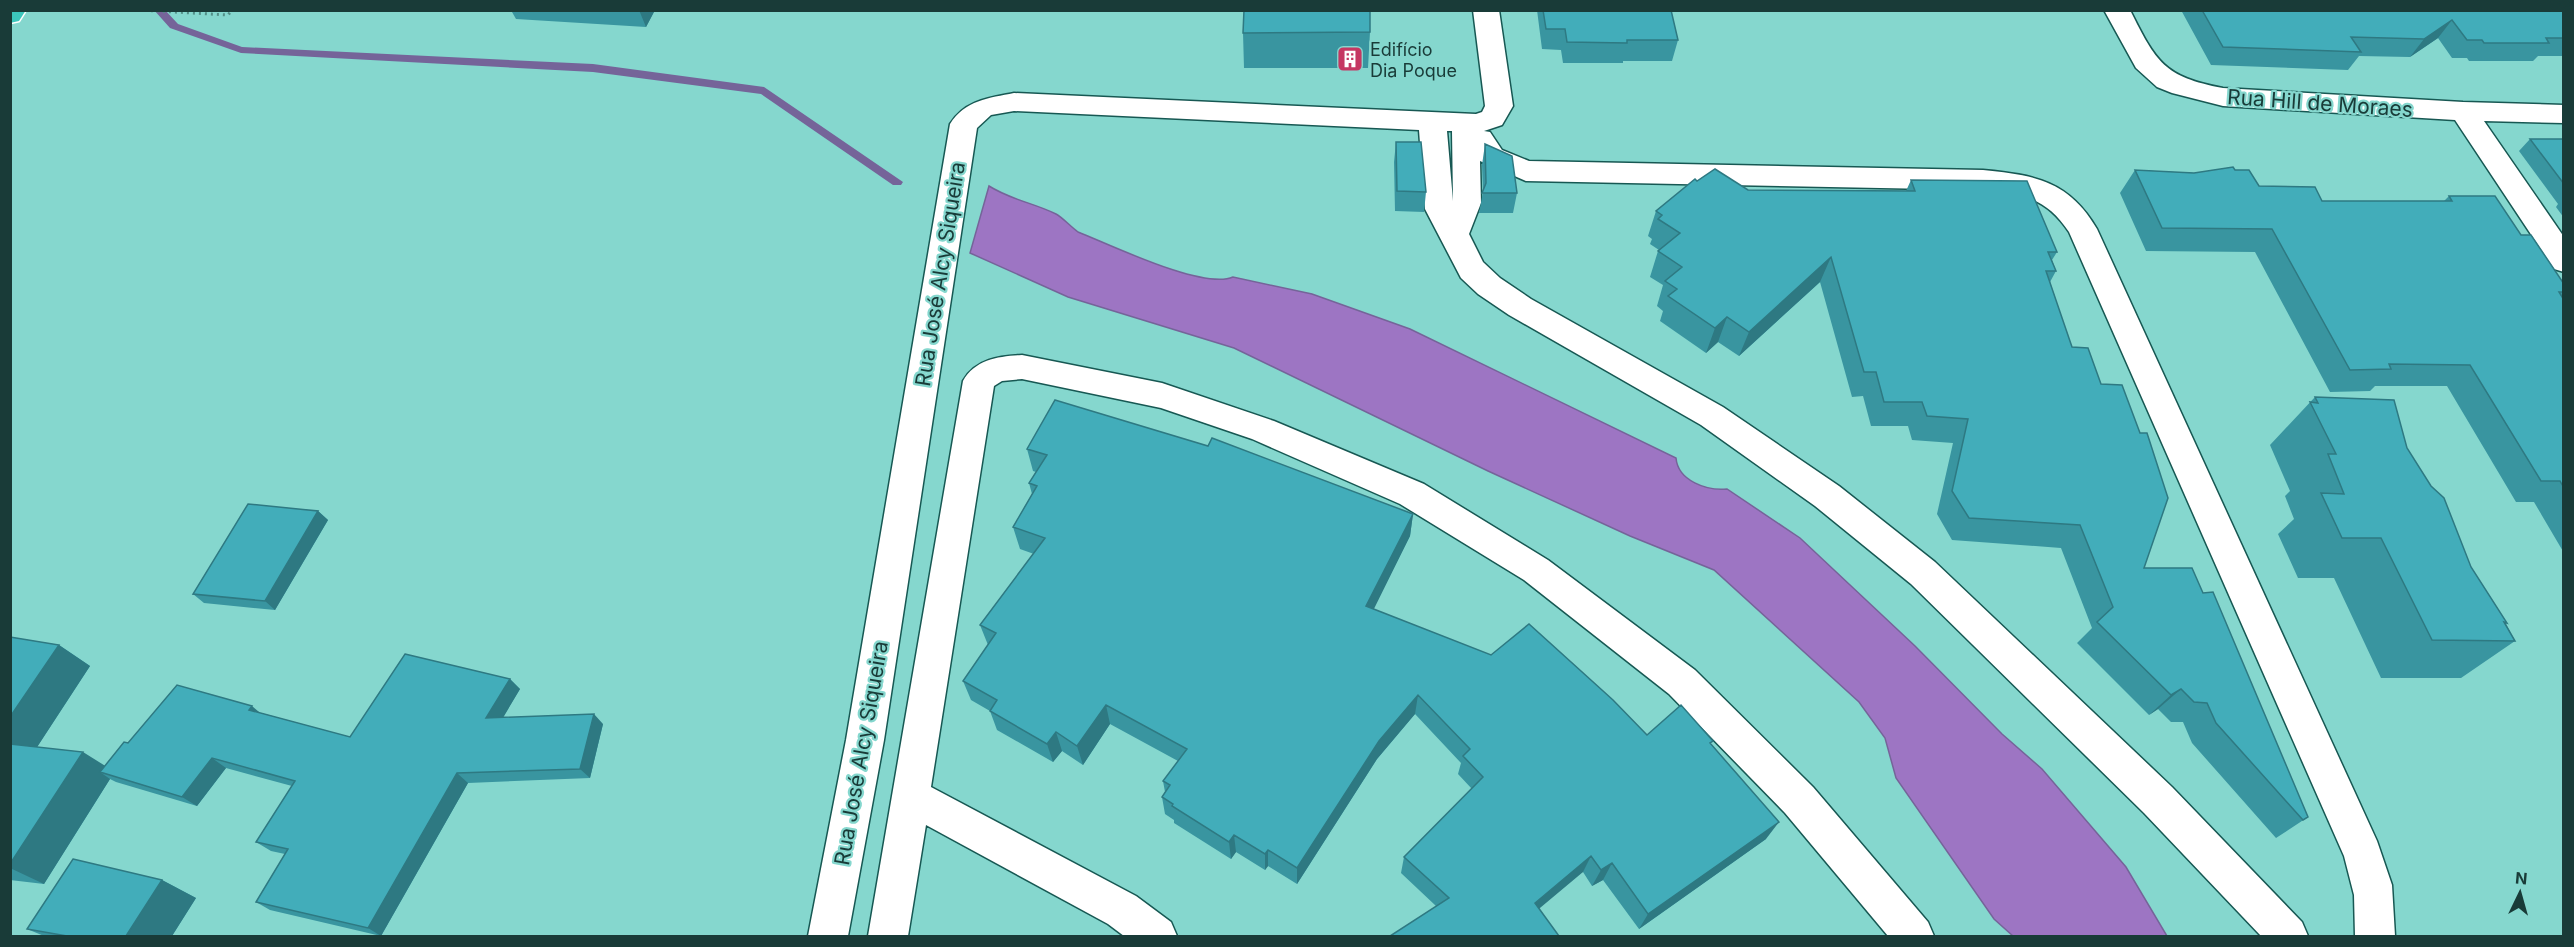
<svg xmlns="http://www.w3.org/2000/svg" width="2574" height="947" font-family="Inter,sans-serif">
	<style>
		.water { fill: #9d75c3; stroke: #756499; stroke-width: 1.5 }
		.lines { fill: none; stroke-linecap: round; stroke-linejoin: round }
		.stream { fill: #756499; fill-rule: evenodd }
		.minor-casing { stroke: #175853; stroke-width: 3 }
		.trunk-casing { stroke: #fff; stroke-width: 3 }
		.path { stroke: #538f88; stroke-width: 3; stroke-dasharray: 2 4; stroke-linecap: butt }
		.minor { fill: #fff; fill-rule: evenodd }
		.trunk { fill: #3cc6bc; fill-rule: evenodd }
		.wall { fill: #3995a0 }
		.shaded-wall { fill: #2e7982 }
		.building { fill: #42adba; stroke: #2e7982; stroke-width: 1.5 }
		.labels { text-anchor: middle; dominant-baseline: central; stroke-width: 4.5; stroke-linejoin: round; paint-order: stroke }
		.far-poi-label { font-size: 18px; fill: #193b38; stroke: #85d7ce; text-anchor: start }
		.street-label { font-size: 21px; fill: #193b38; stroke: #85d7ce }
	</style>
	<rect width="100%" height="100%" fill="#85d7ce"/>
	<!-- water -->
	<path class="water" d="M989,186C1011,200 1034,203 1056,214C1062,217 1071,227 1078,232C1111,245 1203,290 1233,277L1312,294L1410,329L1676,458C1678,481 1707,491 1727,489L1800,538L1915,646L2002,734L2042,769L2126,867L2167,936H2013L1994,919L1896,778L1885,738L1859,702L1714,570L1630,536L1488,471L1234,348L1068,297L970,253Z"/>
	<g class="lines">
		<!-- stream -->
		<path class="stream" d="M154,10H165L178,24L242,47L593,64L764,87L903,182L901,185H893L761,94L593,72L241,53L170,28Z"/>
		<defs>
			<path id="minor" d="M1473,10H1499L1513,106L1502,125L1484,131L1490,132L1502,150L1529,161L1983,170C2035,175 2069,181 2097,229L2377,841L2392,885L2395,936H2355L2354,895L2344,856L2069,232C2046,197 2022,194 1983,190L1526,181L1480,161L1481,203L1469,234L1483,262L1500,278L1531,299L1723,407L1839,486L1935,562L2172,787L2302,922L2308,936H2261L2144,813L1911,584L1815,506L1701,425L1509,315L1478,294L1461,278L1425,209L1419,130L1014,111L991,115L977,128L884,740L848,936H808L846,740L950,124C965,100 989,98 1014,93L1476,114L1482,112L1485,106ZM1447,131H1452L1453,201Z
				M2104,10H2130C2156,62 2164,77 2223,88L2463,102L2564,105V123L2484,121L2564,237V272L2554,269L2455,120L2223,106L2172,93L2157,87L2136,68Z
				M1022,355L1162,383L1274,421L1424,484L1548,560L1695,670L1813,787L1928,922L1934,936H1888L1785,813L1669,694L1524,580L1400,504L1252,439L1161,408L1022,379L1002,381L994,386L931,787L1136,896L1171,922L1177,936H1124L1108,924L926,825L908,936H868L963,381C975,359 1000,356 1022,355Z"/>
			<path id="trunk" d="M10,10H26L19,21L10,23Z"/>
		</defs>
		<!-- minor casing -->
		<use href="#minor" class="minor-casing"/>
		<!-- trunk casing -->
		<use href="#trunk" class="trunk-casing"/>
		<!-- path -->
		<path class="path" d="M139,10L228,15L232,10"/>
		<!-- minor -->
		<use href="#minor" class="minor"/>
		<!-- trunk -->
		<use href="#trunk" class="trunk"/>
	</g>
	<!-- wall -->
	<path class="wall" d="M502,10H655L646,27L516,19L512,12Z
		M1537,10H1671L1678,40L1672,61H1623V63H1563L1561,50L1542,49Z
		M2181,10H2564V56H2538L2533,61H2469L2467,58H2452L2438,38L2410,57L2359,56L2348,70L2211,65Z
		M1370,32L1368,68H1244L1243,33Z
		M2530,139H2564V218L2556,207L2558,204L2519,151Z
		M1396,142L1426,192L1424,212L1395,211L1394,162Z
		M1485,144L1517,193L1513,213H1479L1483,192L1482,165Z
		M2135,170L2194,173L2235,170L2259,186L2322,201H2444L2449,196L2521,235L2564,284V297L2562,298L2564,300V553L2534,502H2516L2447,386H2375L2370,391L2330,392L2255,252L2146,251L2120,193Z
		M1911,180L2057,252L2052,260L2056,271L2050,282L2144,568L2308,817L2276,838L2192,743L2183,722H2171L2158,709L2149,715L2077,643L2092,628L2061,548L1952,540L1937,514L1953,443L1912,440L1908,426H1871L1863,396L1852,397L1820,282L1739,356L1718,342L1706,353L1660,321L1663,311L1657,306L1663,285L1650,277L1658,251L1659,250L1650,244L1652,239L1648,236L1656,211L1697,181L1748,190L1906,191Z
		M2315,397L2407,448L2471,567L2507,623L2506,624L2515,641L2461,678H2381L2334,578H2298L2278,534L2294,519L2285,496L2290,491L2270,445Z
		M1027,449L1413,514L1410,536L1373,609L1647,735L1711,745L1766,839L1639,929L1603,880L1592,886L1583,872L1436,906L1401,873L1404,857L1472,789L1458,774L1461,763L1415,714L1377,759L1297,884L1268,866L1265,870L1236,852L1231,859L1174,823V820L1165,814L1162,797L1165,792L1163,781L1178,761L1110,724L1083,765L1062,751L1053,762L997,730L990,711L971,700L963,681L988,645L980,625L1034,554L1020,549L1013,527L1032,494L1029,483L1036,472L1033,471Z
		M318,511L328,520L275,610L204,603L193,594Z
		M10,637L59,645L90,666L37,747L105,766L128,743L261,713L350,737L510,679L520,689L503,717L603,724L590,778L468,783L381,936L270,910L256,902L285,854L271,851L256,842L292,786L226,768L197,806L116,782L110,779L44,884L10,880Z
		M162,880L196,898L172,936H44L27,929Z"/>
	<!-- shaded-wall -->
	<path class="shaded-wall" d="M639,10H655L646,27Z
		M2452,20L2438,38L2410,57L2424,39Z
		M1831,257L1820,282L1739,356L1749,332Z
		M1727,317L1718,342L1706,353L1715,328Z
		M318,511L328,520L275,610L265,601Z
		M1413,514L1410,536L1365,627L1366,606Z
		M59,645L90,666L28,761L10,751V717Z
		M510,679L520,689L497,728L486,718Z
		M2181,689L2158,709L2149,715L2171,695Z
		M1418,695L1415,714L1377,759L1297,884V868L1379,741Z
		M1106,705L1110,724L1083,765L1077,746Z
		M252,706L265,717L249,710Z
		M594,714L603,724L590,778L580,769Z
		M1056,732L1062,751L1053,762L1047,744Z
		M83,752L115,772H100L110,779L44,884L10,868V864Z
		M212,758L226,768L197,806L182,797Z
		M457,773L468,783L381,936L368,928Z
		M1779,822L1766,839L1639,929L1648,914Z
		M1234,835L1236,852L1231,859L1229,842Z
		M1268,850V866L1265,870V854Z
		M1591,856L1583,872L1528,918L1535,903Z
		M1612,863L1603,880L1592,886L1601,870Z
		M162,880L196,898L172,936H126Z"/>
	<!-- building -->
	<path class="building" d="M1244,10H1370V32L1243,33Z
		M1543,10H1671L1678,40H1627V43L1567,42L1565,29H1546Z
		M2202,10H2564V38H2546L2549,43H2484L2482,40H2467L2452,20L2424,39L2351,37L2361,52L2223,47Z
		M2530,139H2564V184Z
		M1396,142H1421L1426,192L1397,191Z
		M1485,144L1512,156L1517,193H1482L1486,183Z
		M2233,167L2235,170H2249L2259,186L2315,187L2322,201H2452L2449,196H2495L2521,235H2531L2564,284V292H2559L2564,300V488L2560,481H2541L2470,365L2389,364L2391,369L2350,370L2272,229L2162,228L2135,170L2194,173Z
		M1715,169L1748,190L1915,191L1911,180L2027,181L2057,252H2048L2056,271H2046L2072,347L2088,348L2101,384L2122,385L2140,433H2147L2168,498L2144,568H2192L2203,593L2213,592L2308,817L2303,820L2216,723L2207,703L2194,702L2181,689L2171,695L2097,622L2113,607L2080,525L1969,518L1952,491L1968,419L1927,416L1922,402H1884L1876,372H1864L1831,257L1749,332L1727,317L1715,328L1668,296L1677,289L1665,281L1682,267L1658,251L1680,233L1658,219L1662,215L1656,211L1695,179L1697,181Z
		M2315,397L2394,400L2407,448L2431,486L2444,498L2471,567L2507,623L2504,622L2515,641L2432,640L2381,538H2342L2321,493L2344,494L2328,454H2336L2310,402L2318,403Z
		M1055,400L1208,446L1212,438L1413,514L1366,606L1491,655L1529,624L1613,700L1647,735L1681,705L1713,741L1710,743L1779,822L1648,914L1612,863L1601,870L1591,856L1535,903L1559,936H1390L1449,898L1404,857L1483,777L1463,756L1470,749L1418,695L1379,741L1297,868L1268,850L1265,854L1234,835L1229,842L1172,806L1173,804L1162,797L1170,785L1163,781L1187,749L1106,705L1077,746L1056,732L1047,744L990,711L997,700L963,681L996,633L980,625L1045,538L1013,527L1037,486L1029,483L1047,455L1027,449Z
		M248,504L318,511L265,601L193,594Z
		M10,637L59,645L10,717Z
		M405,654L510,679L486,718L594,714L580,769L457,773L368,928L256,902L288,849L256,842L295,781L212,758L182,797L100,772L124,742L128,743L177,685L252,706L249,710L350,737Z
		M10,744L83,752L10,864Z
		M73,859L162,880L126,936H67L27,929Z"/>
	<!-- icons -->
	<defs>
		<symbol id="building-square" viewBox="-11 -11 22 22"><rect x="-9" y="-9" width="18" height="18" rx="4" fill="#c53762" stroke="#85d7ce"/><path d="M-4-6H4V6H1V3H-1V6H-4ZM-2.5-4.3h1.7v1.8h-1.7ZM.8-4.3h1.7v1.8H.8ZM-2.5-1h1.7V.8h-1.7ZM.8-1h1.7V.8H.8Z" fill="#fff"/></symbol>
	</defs>
	<g fill-rule="evenodd">
		<use href="#building-square" x="1335" y="44" width="30" height="30"/>
	</g>
	<g class="labels">
		<!-- far-poi labels -->
		<g class="far-poi-label">
			<text x="1370" y="49">Edifício<tspan x="1370" dy="21">Dia Poque</tspan></text>
		</g>
		<!-- street labels -->
		<g class="street-label">
			<text transform="translate(2320 103) rotate(4)">Rua Hill de Moraes</text>
			<text transform="translate(940 274) rotate(-81)">Rua José Alcy Siqueira</text>
			<text transform="translate(861 753) rotate(-80)">Rua José Alcy Siqueira</text>
		</g>
	</g>
	<!-- border -->
	<rect width="2574" height="947" fill="none" stroke="#193b38" stroke-width="24"/>
	<!-- north arrow -->
	<g transform="translate(2520 893) rotate(5)" stroke="#85d7ce" stroke-width="4.5" paint-order="stroke">
	<path d="M0-4.5L10 22L0 15L-10 22Z" fill="#193b38"/>
	<text y="-9" font-size="16" font-weight="bold" text-anchor="middle" fill="#193b38">N</text>
	</g>
</svg>
